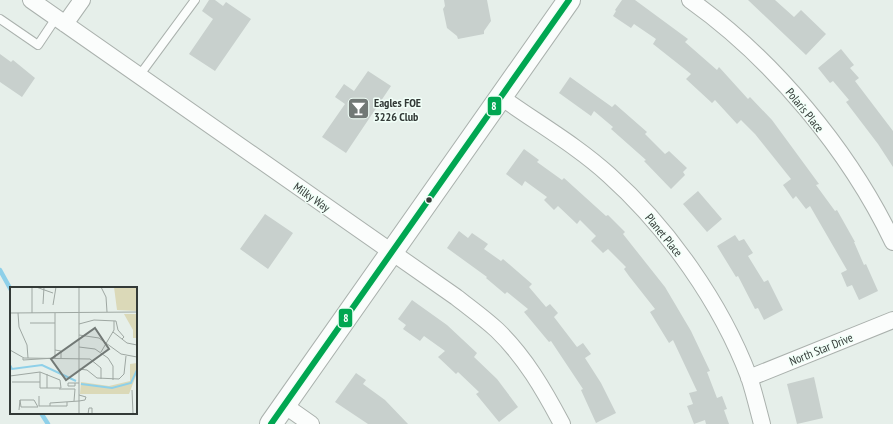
<svg xmlns="http://www.w3.org/2000/svg" width="893" height="424" font-family="'PT Sans Narrow',sans-serif">
	<style>
		.lines { fill: none; stroke-linecap: round; stroke-linejoin: round }
		.stream { stroke: #8ed0e9; stroke-width: 4.5 }
		.building { fill: #c8d0cd }
		.lane-casing { stroke: #aab1ad; stroke-width: 10 }
		.street-casing { stroke: #aab1ad; stroke-width: 18 }
		.secondary-casing { stroke: #aab1ad; stroke-width: 24 }
		.lane { stroke: #fbfdfc; stroke-width: 8 }
		.street { stroke: #fbfdfc; stroke-width: 16 }
		.secondary { stroke: #fbfdfc; stroke-width: 22 }
		.bus-1-casing { stroke: #f1fff8; stroke-width: 9 }
		.bus-1 { stroke: #00a651; stroke-width: 6 }
		.bus-dot { fill: #333a37; stroke: #f1fff8; stroke-width: 1.5 }
		.labels { text-anchor: middle; dominant-baseline: central; stroke-width: 3; stroke-linejoin: round; paint-order: stroke }
		.poi-label { font-size: 12px; font-weight: bold; fill: #333a37; stroke: #f1fff8; text-anchor: start }
		.street-label { font-size: 12px; fill: #333a37; stroke: #f1fff8 }
		.inset-river { fill: none; stroke: #8ed0e9; stroke-width: 2 }
		.inset-road { fill: none; stroke: #9ea7a2; stroke-width: 1 }
		.view { fill: #727976; fill-opacity: 0.15; stroke: #727976; stroke-width: 2 }
		.inset-edge { fill: none; stroke: #333a37; stroke-width: 2 }
		.line-badge { stroke: #f1fff8; stroke-width: 1.5 }
		.badge-label { font-size: 11px; text-anchor: middle; font-weight: bold; fill: #fff }
	</style>
	<rect width="100%" height="100%" fill="#e6efea"/>
	<g class="lines">
		<!-- stream -->
		<path class="stream" d="M0,270L11,290
			M41,413L48,424"/>
	</g>
	<!-- building -->
	<path class="building" d="M209,0H215L223,6L226,2L251,19L215,71L189,54L213,19L202,11Z
		M444,0H487L491,21L484,31V34L458,39L457,36L447,28L443,9L445,6Z
		M622,0H635L688,39L685,42L717,70L719,67L748,99L750,97L772,120L819,184L816,185L835,211L837,210L855,242H854L864,265L866,264L878,291L859,300L852,285L847,287L841,273L847,270L810,206L806,209L796,196L793,199L783,185L791,179L755,134L741,120L737,124L715,100L712,103L686,79L691,74L653,44L656,39L634,24L631,28L613,16L616,11L615,10Z
		M748,0H775L794,17L801,10L826,34L806,55Z
		M841,49L854,65L850,68L859,78L855,81L893,131V167L878,144L846,102L849,100L833,81L830,83L818,68Z
		M0,54L11,62L13,60L35,78L22,97L0,82Z
		M368,71L391,86L346,153L322,137L345,104L335,97L344,84L354,91Z
		M570,77L612,107L615,104L647,132L645,134L665,154L669,151L687,168L683,172L685,175L671,189L644,161L646,160L611,129L613,127L594,111L591,116L559,93Z
		M524,149L539,160L537,162L562,180L564,178L606,216L608,215L625,232L623,234L665,287L691,331L710,371L707,372L717,398L722,396L727,409L724,410L729,424H706L705,420L694,424L687,406L693,404L689,393L697,391L673,340L669,343L650,312L655,309L629,276L624,269L626,267L608,249L603,253L591,241L596,236L580,220L577,224L558,206L554,210L544,200L547,197L525,181L522,186L506,174Z
		M698,191L722,219L707,232L683,204Z
		M265,214L293,233L268,269L240,249Z
		M459,231L468,238L472,233L488,244L484,249L501,261L503,259L532,284L529,287L546,307L550,304L558,313L554,317L577,347L583,343L591,354L585,358L601,383L616,413L596,423L581,390L583,389L551,341L549,342L524,312L528,309L507,292L505,294L486,278L487,277L447,248Z
		M735,235L739,241L744,239L753,253L748,256L764,282L768,280L783,310L764,320L758,308L755,309L738,276L736,277L717,246Z
		M412,300L447,325L477,353L474,357L497,379L518,407L499,422L476,394L479,392L458,372L456,374L438,357L445,351L424,336L420,341L403,329L406,325L398,319Z
		M356,373L366,380L363,384L385,400L408,424H368L335,402Z
		M814,377L823,418L797,424L787,384Z"/>
	<g class="lines">
		<defs>
			<path id="lane" d="M0,19L38,45L56,18
				M139,76L195,0"/>
			<path id="street" d="M31,0L456,297C470,308 484,318 497,330C525,357 544,390 562,424
				M690,0C773,59 849,150 893,242
				M65,24L82,0
				M501,97C537,123 576,145 609,175C668,228 721,303 749,377C754,392 758,409 762,424
				M749,378L893,320
				M284,405L311,424"/>
			<path id="secondary" d="M271,424L569,0"/>
		</defs>
		<!-- lane casing -->
		<use href="#lane" class="lane-casing"/>
		<!-- street casing -->
		<use href="#street" class="street-casing"/>
		<!-- secondary casing -->
		<use href="#secondary" class="secondary-casing"/>
		<!-- lane -->
		<use href="#lane" class="lane"/>
		<!-- street -->
		<use href="#street" class="street"/>
		<!-- secondary -->
		<use href="#secondary" class="secondary"/>
		<defs>
			<path id="bus-1" d="M271,424L569,0"/>
		</defs>
		<!-- bus-1 casing -->
		<use href="#bus-1" class="bus-1-casing"/>
		<!-- bus-1 -->
		<use href="#bus-1" class="bus-1"/>
	</g>
	<!-- icons -->
	<defs>
		<symbol id="bar-square" viewBox="-11 -11 22 22"><rect x="-9" y="-9" width="18" height="18" rx="4" fill="#727976" stroke="#f1fff8"/><path d="M-6-5H6L.8 .8V4.5H3.5V6h-7V4.5H-.8V.8Z" fill="#fff"/></symbol>
	</defs>
	<g fill-rule="evenodd">
		<use href="#bar-square" x="346" y="96" width="25" height="25"/>
	</g>
	<!-- markers -->
	<circle class="bus-dot" cx="429" cy="200" r="3.5"/>
	<g class="labels">
		<!-- poi labels -->
		<g class="poi-label">
			<text x="374" y="102">Eagles FOE<tspan x="374" dy="14">3226 Club</tspan></text>
		</g>
		<!-- street labels -->
		<g class="street-label">
			<text transform="translate(805 110) rotate(51)">Polaris Place</text>
			<text transform="translate(312 197) rotate(35)">Milky Way</text>
			<text transform="translate(664 235) rotate(51)">Planet Place</text>
			<text transform="translate(821 349) rotate(-22)">North Star Drive</text>
		</g>
	</g>
	<!-- overview -->
	<g transform="translate(10 287)">
		<rect width="127" height="127" fill="#e6efea"/>
		<path d="M104,0H127V24L107,23ZM114,27H127V51H123V43ZM127,76V86L119,107H70L71,95L99,99L120,94V77Z" fill="#dbd9b8"/>
		<path class="inset-river" d="M0,78L2,82L32,78L66,94M71,97L102,101L121,96L127,83"/>
		<path class="inset-road" d="M26,0L43,6M91,0L96,10L97,25M33,17L34,0M43,18L46,0M0,26L127,25M8,26L9,40L17,58L18,71M22,26V0M20,36H45M69,37L84,33L106,34L108,43L114,50L112,52M103,45L117,56L127,58M69,48L89,51L111,67L127,70M69,60L85,62L98,71L103,79V93M0,63L14,71L80,72L91,81V92M45,63L51,64V71M91,65L104,43V34M13,71V73L45,71M45,71V26M69,82L77,83L87,91L109,92L114,87L116,69M37,87V101M0,89L30,85L50,93L51,101H30V85M2,95H30M65,96V99H58V96H69M49,102H65L64,114M122,103L123,127M69,108L76,110L75,113L69,114M29,109V119H40M57,115V119H40V116L69,114M9,123L10,113H24L28,120H11L10,113M69,127V0M78,127L79,121H82V127"/>
		<path class="view" d="M85,41L99,62L56,93L41,72Z"/>
		<rect width="127" height="127" class="inset-edge"/>
	</g>
	<g class="line-badge">
		<rect x="487" y="96" width="15" height="20" rx="4" fill="#00a651"/>
		<rect x="338" y="308" width="15" height="20" rx="4" fill="#00a651"/>
	</g>
	<g class="badge-label">
		<text x="494" y="110">8</text>
		<text x="346" y="322">8</text>
	</g>
</svg>
